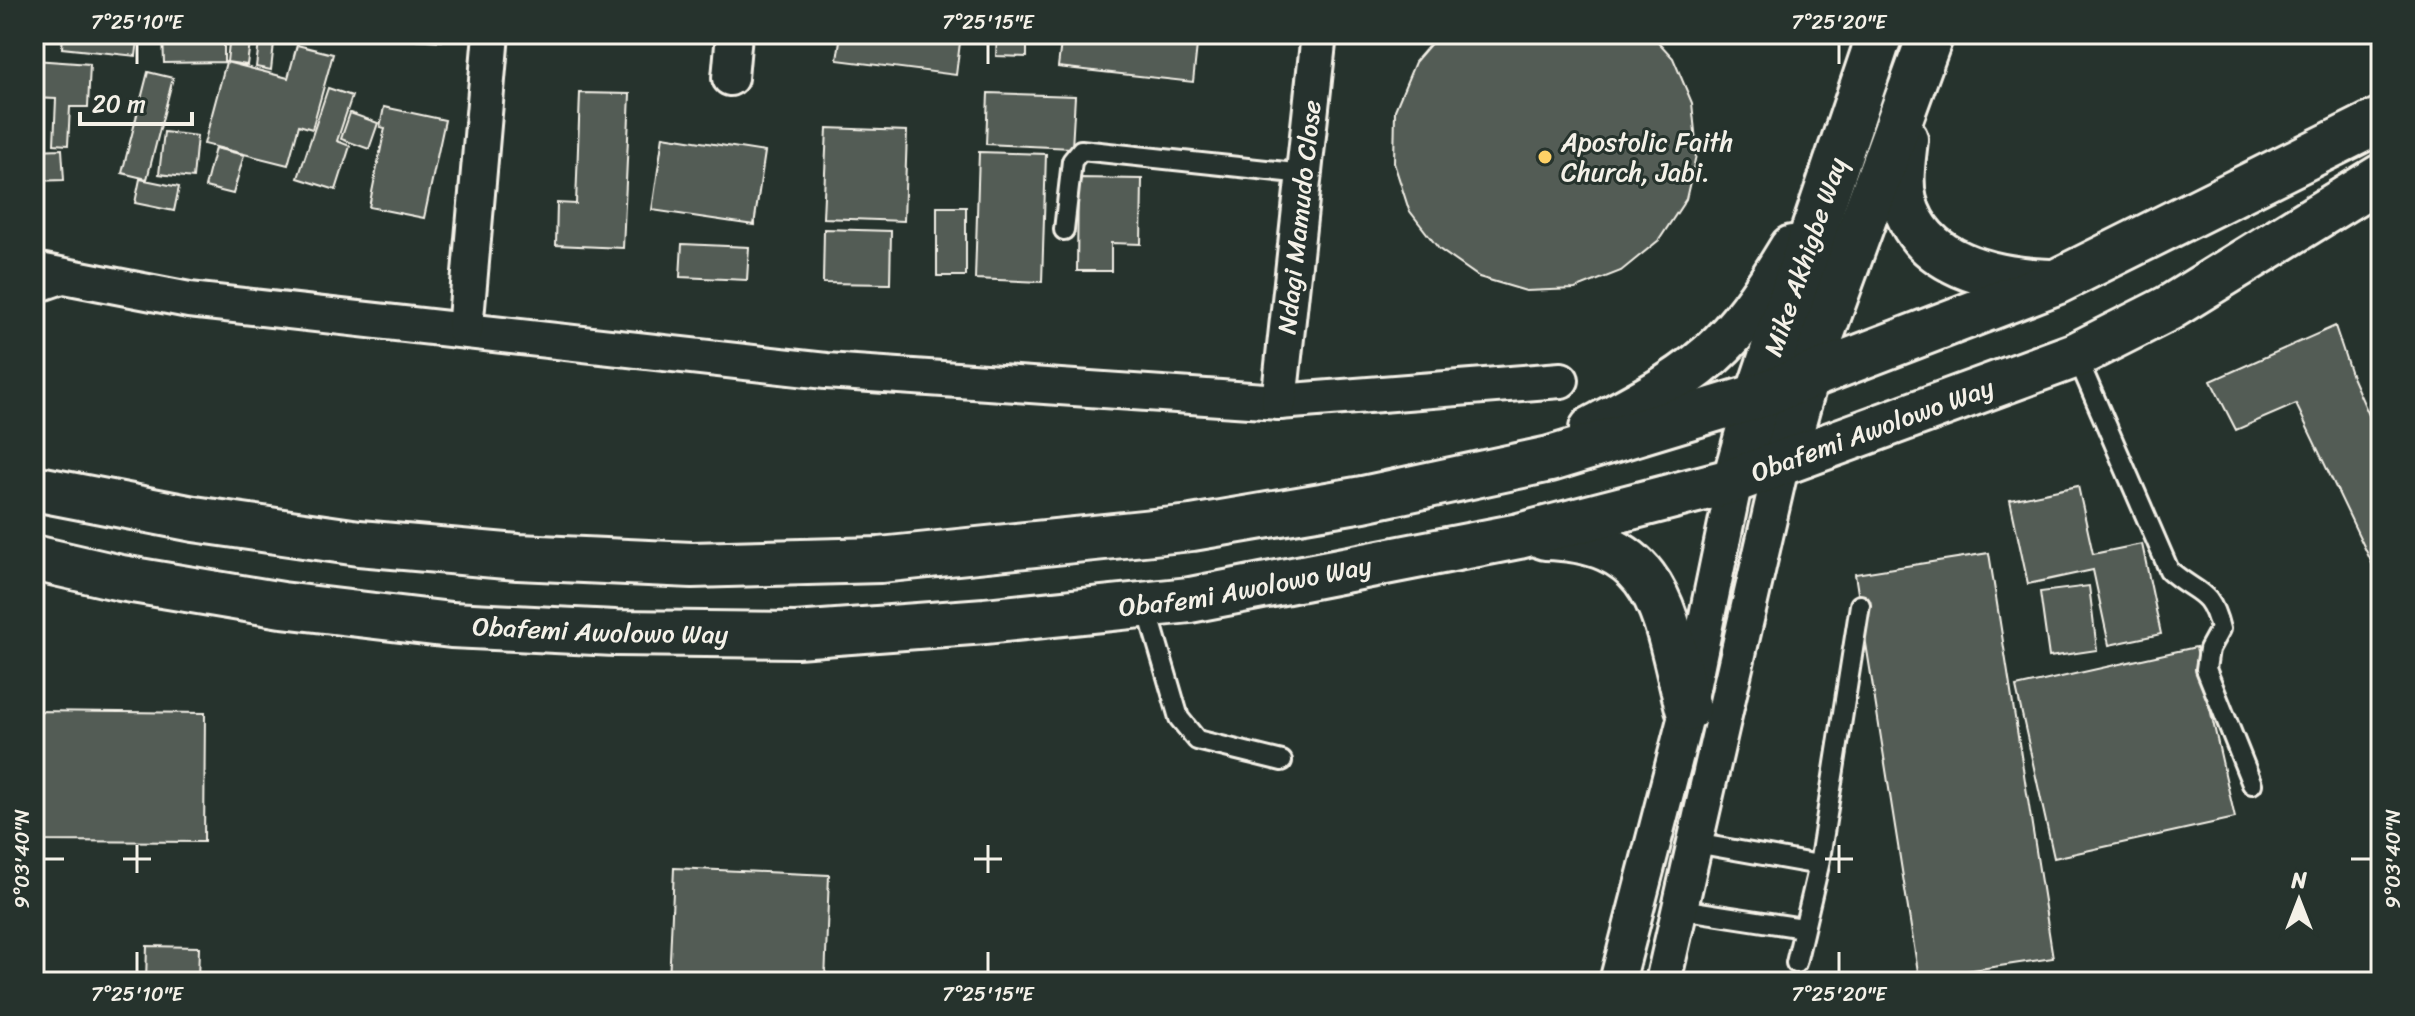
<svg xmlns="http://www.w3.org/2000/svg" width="2415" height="1016" font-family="Sriracha,sans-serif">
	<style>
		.building { fill: #525c55; stroke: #f4f1e8; stroke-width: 2 }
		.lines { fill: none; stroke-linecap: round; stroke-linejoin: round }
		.lane-casing { stroke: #f4f1e8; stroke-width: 24 }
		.street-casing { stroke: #f4f1e8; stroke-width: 40 }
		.secondary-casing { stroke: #f4f1e8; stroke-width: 50 }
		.lane { stroke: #26332d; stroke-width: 18 }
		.street { stroke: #26332d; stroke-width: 34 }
		.secondary { stroke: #26332d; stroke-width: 44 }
		.ticks { fill: none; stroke: #f4f1e8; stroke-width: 3 }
		.poi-dot { fill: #ffd166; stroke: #26332d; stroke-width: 3 }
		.labels { text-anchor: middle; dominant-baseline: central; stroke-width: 6; stroke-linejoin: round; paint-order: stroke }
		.poi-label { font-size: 26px; fill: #f4f1e8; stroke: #26332d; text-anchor: start }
		.street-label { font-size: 26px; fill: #f4f1e8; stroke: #26332d }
		.neatline { fill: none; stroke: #f4f1e8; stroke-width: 3 }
		.ticks-label { font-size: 20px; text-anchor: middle; fill: #f4f1e8 }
	</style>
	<rect width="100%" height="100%" fill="#26332d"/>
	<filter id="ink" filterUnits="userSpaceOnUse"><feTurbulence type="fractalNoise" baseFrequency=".0125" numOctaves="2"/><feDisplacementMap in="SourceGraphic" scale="16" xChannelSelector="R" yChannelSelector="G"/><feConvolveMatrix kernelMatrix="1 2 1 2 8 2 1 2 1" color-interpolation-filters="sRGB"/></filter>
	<g filter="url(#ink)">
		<!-- building -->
		<path class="building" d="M63,34H139L136,56L62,48Z
			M163,34H224V62L164,63Z
			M230,34H251L247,65L227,62Z
			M260,34H275L271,70L256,67Z
			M394,34H443L442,41L394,38Z
			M841,34H961L956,75L837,60Z
			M997,34H1027V57L996,56Z
			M1062,34L1198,36L1193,82L1058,67Z
			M1439,34H1651L1673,58L1692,103L1697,151L1686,199L1659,240L1621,271L1575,289L1526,291L1479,277L1439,249L1409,210L1394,163L1395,110L1415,62Z
			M297,45L333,54L312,129L299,125L288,165L204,144L226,62L288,78Z
			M34,60L90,64L88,107H70L68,145L54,144L56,99L34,98Z
			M148,72L173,78L147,179L122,173Z
			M328,88L352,96L337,141L350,146L336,190L298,178Z
			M580,93L630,94L623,248L556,245L557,203L576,204Z
			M988,93L1075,96L1072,148L986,144Z
			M384,107L445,120L424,218L369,207L385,128L380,127Z
			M350,113L378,123L369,149L341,139Z
			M827,128L907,131L904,221L823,218Z
			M164,132L197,136L193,178L159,174Z
			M663,136L765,152L754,225L652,210Z
			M215,148L244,155L233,194L205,187Z
			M62,149L64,180L34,181V150Z
			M979,152L1046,154L1042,282L975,279Z
			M1078,178L1142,179L1141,244L1111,243V271H1077Z
			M140,179L179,187L174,211L135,203Z
			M937,207H966V276H937Z
			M824,229L891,231L890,284L823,283Z
			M682,244L749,247L747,280L680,277Z
			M2335,326L2352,377L2381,442V582L2296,404L2236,430L2211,381Z
			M2078,486L2093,554L2142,544L2161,634L2109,645L2093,570L2028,584L2010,500Z
			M1989,553L2053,958L1919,978L1855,574Z
			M2089,586L2097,650L2049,657L2040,592Z
			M2196,647L2235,818L2054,858L2016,687Z
			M34,711L205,713L204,842L34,841Z
			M674,868L829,875L825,982H669Z
			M147,946L199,947L198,982H146Z"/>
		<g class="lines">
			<defs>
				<path id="lane" d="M1064,230L1072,161L1081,150L1304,174
					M34,294L69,282
					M2076,355L2169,570C2197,595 2210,587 2220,629L2209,649L2206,669L2252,784
					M1146,605L1179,718L1197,740L1282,761
					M1695,843L1819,865
					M1680,909L1803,928
					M1796,963L1819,865L1860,605"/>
				<g id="street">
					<path d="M730,78L734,34"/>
					<path d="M34,270L189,300L826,371L1279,402L1561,380"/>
					<path d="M465,330L491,34"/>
					<path id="s1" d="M1279,402L1319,34"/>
					<path d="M1617,982L1688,708L1735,480"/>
					<path d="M1663,982L1782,462"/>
				</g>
				<g id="secondary">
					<path d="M1905,139C1903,159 1899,181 1904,201C1920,265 1993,280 2050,282"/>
					<path d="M1592,429C1635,406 1687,380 1722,344C1750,316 1772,281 1792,248"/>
					<path d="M1782,462L1806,377L1931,34"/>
					<path id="s2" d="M1735,480L1758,396L1880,34"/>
					<path d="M34,488L194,519L359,543L518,557L692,565L880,560L1192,528L1363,499L1550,459L1758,396L2056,282L2381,120"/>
					<path d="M1545,537C1663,540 1664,615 1688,708"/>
					<path id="s3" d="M34,558L121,578L282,605L451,625L615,633L796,635L985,621L1190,600L1519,536L1735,480L2076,355L2169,308L2381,177"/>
				</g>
			</defs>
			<!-- lane casing -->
			<use href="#lane" class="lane-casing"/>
			<!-- street casing -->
			<use href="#street" class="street-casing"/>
			<!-- secondary casing -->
			<use href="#secondary" class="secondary-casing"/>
			<!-- lane -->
			<use href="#lane" class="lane"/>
			<!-- street -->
			<use href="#street" class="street"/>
			<!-- secondary -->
			<use href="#secondary" class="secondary"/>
		</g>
	</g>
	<!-- ticks -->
	<path class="ticks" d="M137,44V64M988,44V64M1839,44V64M137,845V873M988,845V873M1839,845V873M44,859H64M123,859H151M974,859H1002M1825,859H1853M2351,859H2371M137,952V972M988,952V972M1839,952V972"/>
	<!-- markers -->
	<circle class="poi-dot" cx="1545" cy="157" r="8"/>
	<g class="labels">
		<!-- poi labels -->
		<g class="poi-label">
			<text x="1561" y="142">Apostolic Faith<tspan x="1561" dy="30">Church, Jabi.</tspan></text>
		</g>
		<!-- street labels -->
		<g class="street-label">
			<text stroke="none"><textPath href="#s1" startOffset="186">Ndagi Mamudo Close</textPath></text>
			<text stroke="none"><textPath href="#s2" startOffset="234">Mike Akhigbe Way</textPath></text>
			<text stroke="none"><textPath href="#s3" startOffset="1868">Obafemi Awolowo Way</textPath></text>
			<text stroke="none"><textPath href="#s3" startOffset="1220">Obafemi Awolowo Way</textPath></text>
			<text stroke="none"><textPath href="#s3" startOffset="572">Obafemi Awolowo Way</textPath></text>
		</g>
	</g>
	<!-- margin -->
	<rect width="2415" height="1016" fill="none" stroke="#26332d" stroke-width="88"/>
	<!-- north arrow -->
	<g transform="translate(2299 900)" stroke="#26332d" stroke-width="6" paint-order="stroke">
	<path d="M0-6L14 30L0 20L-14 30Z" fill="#f4f1e8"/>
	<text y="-12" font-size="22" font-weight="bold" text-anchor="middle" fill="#f4f1e8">N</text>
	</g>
	<!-- scale -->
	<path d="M80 112v12h112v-12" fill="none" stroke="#f4f1e8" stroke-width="4"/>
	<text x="92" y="112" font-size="24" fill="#f4f1e8" stroke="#26332d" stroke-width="6" paint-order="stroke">20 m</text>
	<rect x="44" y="44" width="2327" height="928" class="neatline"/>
	<g class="ticks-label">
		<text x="137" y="29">7°25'10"E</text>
		<text x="988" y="29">7°25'15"E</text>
		<text x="1839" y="29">7°25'20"E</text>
		<text transform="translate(22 859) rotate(-90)" y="7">9°03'40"N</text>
		<text transform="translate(2393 859) rotate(-90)" y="7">9°03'40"N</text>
		<text x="137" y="1001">7°25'10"E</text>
		<text x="988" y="1001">7°25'15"E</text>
		<text x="1839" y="1001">7°25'20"E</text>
	</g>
</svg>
